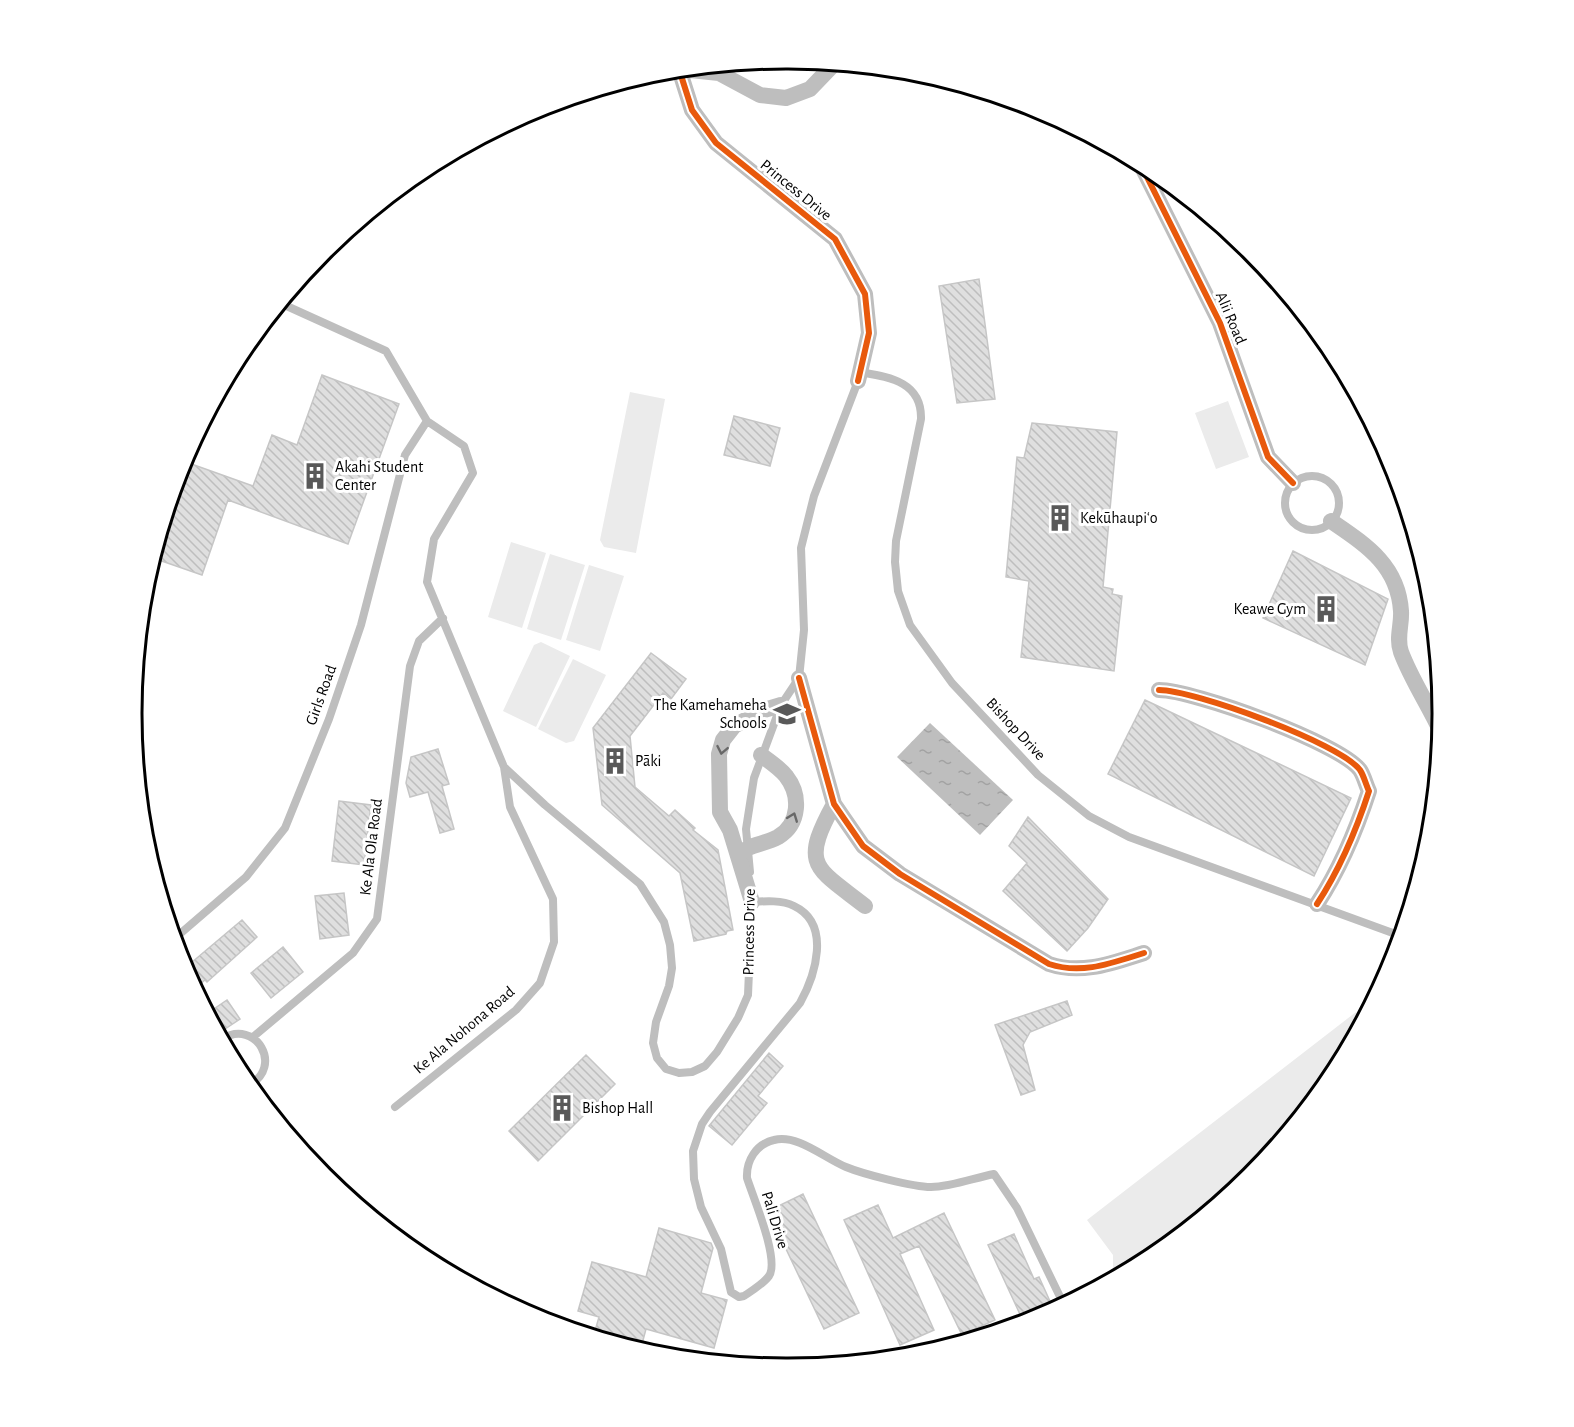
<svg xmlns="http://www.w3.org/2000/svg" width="1574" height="1427" font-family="'Alegreya Sans',sans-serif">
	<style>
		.park { fill: #ebebeb }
		.water { fill: url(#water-ripples) }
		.building { fill: url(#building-back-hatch); stroke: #c6c6c6; stroke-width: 1.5 }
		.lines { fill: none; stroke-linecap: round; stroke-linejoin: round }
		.service { stroke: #bebebe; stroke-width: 8 }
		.minor { stroke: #bebebe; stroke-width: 16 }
		.cycleway-casing { stroke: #fff; stroke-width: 10 }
		.cycleway { stroke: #e8590c; stroke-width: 6 }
		.oneway { stroke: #686868 }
		.labels { text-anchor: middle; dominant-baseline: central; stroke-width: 6; stroke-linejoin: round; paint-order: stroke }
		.street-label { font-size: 16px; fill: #000; stroke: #fff }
		.poi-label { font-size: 16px; fill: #000; stroke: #fff; text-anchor: start }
		.rim { fill: none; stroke: #000; stroke-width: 3 }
	</style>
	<defs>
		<pattern id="water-ripples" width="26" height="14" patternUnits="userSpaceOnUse" patternTransform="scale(1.5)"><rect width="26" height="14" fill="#bebebe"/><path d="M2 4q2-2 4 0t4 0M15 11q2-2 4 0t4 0" fill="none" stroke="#a2a2a2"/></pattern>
		<pattern id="building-back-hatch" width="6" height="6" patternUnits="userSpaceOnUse" patternTransform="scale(1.5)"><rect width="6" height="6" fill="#dfdfdf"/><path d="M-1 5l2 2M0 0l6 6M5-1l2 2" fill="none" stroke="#bebebe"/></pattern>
	</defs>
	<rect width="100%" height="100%" fill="#fff"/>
	<!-- park -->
	<path class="park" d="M630,392L665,399L636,553L604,547L600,540Z
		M1228,401L1249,457L1216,469L1195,413Z
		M511,542L546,553L522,628L488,617Z
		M550,554L585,565L561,640L527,629Z
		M589,565L624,576L600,651L566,640Z
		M541,642L570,656L536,727L503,711L534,645Z
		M573,659L606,675L574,741L566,743L538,729Z
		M1356,1012L1362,1020L1331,1078L1250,1177L1151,1258L1113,1279V1255L1087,1220Z"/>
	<!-- water -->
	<path class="water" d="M930,723L1013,800L980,835L897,757Z"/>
	<!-- building -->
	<path class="building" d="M979,279L995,399L957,403L939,286Z
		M322,375L399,404L348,544L228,500L202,575L153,558L183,461L253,486L272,435L297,445Z
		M734,416L780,428L770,466L724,455Z
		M1032,423L1117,432L1103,587L1113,589L1112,594L1122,596L1114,671L1021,657L1029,581L1006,577L1017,457L1024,458Z
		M1293,551L1388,599L1365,665L1263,618Z
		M651,653L686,679L671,699L663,693L630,736L635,787L669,816L675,810L695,828L693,830L718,850L733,930L727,931L726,934L694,941L680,873L602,805L593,728Z
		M1145,700L1351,798L1314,876L1108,774Z
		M438,749L449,784L442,786L454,829L440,833L428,792L410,797L406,783L411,757Z
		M339,801L371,805L364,865L332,861Z
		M1028,817L1108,899L1088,928L1067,951L1003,891L1027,863L1009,846Z
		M344,893L349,935L320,939L315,896Z
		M242,920L257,937L207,982L205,980L195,988L186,971L193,965L191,963Z
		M283,947L303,972L271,998L251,973Z
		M227,1000L240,1019L219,1033L208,1013Z
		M1067,1001L1072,1015L1030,1032L1023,1045L1035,1090L1021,1095L995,1025Z
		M769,1053L783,1066L758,1096L767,1103L732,1145L709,1126Z
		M586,1055L615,1084L538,1161L509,1131Z
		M803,1194L859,1313L824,1329L768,1211Z
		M878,1205L893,1238L944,1213L995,1320L962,1335L919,1246L900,1254L934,1330L900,1345L844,1220Z
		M659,1228L711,1243L713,1248L701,1293L727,1300L714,1348L646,1329L642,1344L595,1331L599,1317L578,1311L592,1262L646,1277Z
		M1014,1234L1034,1279L1039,1277L1054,1310L1024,1323L988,1245Z"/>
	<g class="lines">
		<!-- service -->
		<path class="service" d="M659,71H662
			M280,303L386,351L427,421L464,446L473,473L434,539L427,582L504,767L545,805L640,884L664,922L670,945L672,968L669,986L656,1022L653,1043L657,1058L666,1069L679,1073L692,1072L705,1066L717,1052L738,1018L748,995L752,900
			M860,372C888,377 922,381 921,419L896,541L895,562L898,591L910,625L952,683L1038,775L1089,816L1129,837L1401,936
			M1285 503a27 27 0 1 1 54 0a27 27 0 1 1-54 0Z
			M750,872L746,829L754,778L781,705L799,678L804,630L801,548L814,496L858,381
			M752,902C766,901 782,900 794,906C832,924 815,976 800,1003L710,1112L702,1124L693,1151L694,1179L701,1207L721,1249L731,1292L739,1297L744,1296C753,1290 763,1284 769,1276C780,1260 753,1197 747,1178C746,1161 756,1144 774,1140C798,1134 824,1158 846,1167C863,1174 913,1187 931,1187C951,1187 974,1178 994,1174L1017,1208L1064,1305
			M174,939L246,877L285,828L329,719L361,625L405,455L427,421
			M253,1037L353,953L377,919L410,666L419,641L443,618
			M222,1039C256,1018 284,1067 249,1085
			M395,1107L516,1010L540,983L554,942L553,899L510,807L504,767"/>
		<!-- minor -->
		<path class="minor" d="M679,69L692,110L716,143L835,239L865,294L869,333L858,381
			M681,69L719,73L760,95L786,98L810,89L835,63
			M1140,163L1220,323L1268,457L1293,483
			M1331,521C1366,545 1398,565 1401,611C1402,625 1396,638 1401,652C1411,679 1428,704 1440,730
			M799,678L834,804L863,846L900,874L1049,964C1082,975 1112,963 1144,953
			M1159,690C1193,690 1340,743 1360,770C1364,776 1366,785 1369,791C1356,831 1340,869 1317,904
			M834,804C800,866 815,867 865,906
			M748,848C757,844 769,842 778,837C800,824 801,795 786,776C780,768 769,761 761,755
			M752,902L730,830L720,812L719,754L723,740L734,726L764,710L781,705"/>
		<defs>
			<path id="cycleway" d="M679,69L692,110L716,143L835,239L865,294L869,333L858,381
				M1140,163L1220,323L1268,457L1293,483
				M799,678L834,804L863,846L900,874L1049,964C1082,975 1112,963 1144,953
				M1159,690C1193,690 1340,743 1360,770C1364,776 1366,785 1369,791C1356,831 1340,869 1317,904"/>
		</defs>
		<!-- cycleway casing -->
		<use href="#cycleway" class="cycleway-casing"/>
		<!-- cycleway -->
		<use href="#cycleway" class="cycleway"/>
	</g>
	<!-- one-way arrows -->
	<defs><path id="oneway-chevron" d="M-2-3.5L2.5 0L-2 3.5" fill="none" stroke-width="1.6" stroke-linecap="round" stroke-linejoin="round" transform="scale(1.5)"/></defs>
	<g class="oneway">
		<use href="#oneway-chevron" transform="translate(722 750) rotate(101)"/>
		<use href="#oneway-chevron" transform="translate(793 817) rotate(-69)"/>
	</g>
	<!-- icons -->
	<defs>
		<symbol id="building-bare" viewBox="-9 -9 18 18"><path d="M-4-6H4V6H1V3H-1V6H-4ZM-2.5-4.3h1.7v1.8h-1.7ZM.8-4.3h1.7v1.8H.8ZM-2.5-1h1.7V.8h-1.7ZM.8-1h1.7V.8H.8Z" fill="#595959" stroke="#fff" stroke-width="2.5" paint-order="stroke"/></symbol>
		<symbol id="school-bare" viewBox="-9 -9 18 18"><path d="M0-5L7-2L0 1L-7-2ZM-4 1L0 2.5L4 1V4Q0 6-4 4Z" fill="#595959" stroke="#fff" stroke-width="2.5" paint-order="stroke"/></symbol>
	</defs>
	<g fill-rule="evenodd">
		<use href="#building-bare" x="296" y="457" width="38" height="38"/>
		<use href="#building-bare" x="1041" y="499" width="38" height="38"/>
		<use href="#building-bare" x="1307" y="590" width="38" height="38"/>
		<use href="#school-bare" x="768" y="695" width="38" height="38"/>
		<use href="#building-bare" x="596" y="742" width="38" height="38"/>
		<use href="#building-bare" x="543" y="1089" width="38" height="38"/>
	</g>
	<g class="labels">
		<!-- street labels -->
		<g class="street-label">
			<text transform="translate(796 190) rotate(39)">Princess Drive</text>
			<text transform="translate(1231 318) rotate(67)">Alii Road</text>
			<text transform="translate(321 695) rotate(-70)">Girls Road</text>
			<text transform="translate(1016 729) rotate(47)">Bishop Drive</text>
			<text transform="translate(371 847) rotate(-83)">Ke Ala Ola Road</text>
			<text transform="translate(749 932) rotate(-89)">Princess Drive</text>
			<text transform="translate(464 1030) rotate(-40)">Ke Ala Nohona Road</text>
			<text transform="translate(775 1220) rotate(73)">Pali Drive</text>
		</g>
		<!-- poi labels -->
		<g class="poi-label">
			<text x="335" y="467">Akahi Student<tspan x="335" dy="18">Center</tspan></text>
			<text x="1080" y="518">Kekūhaupiʻo</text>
			<text x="1306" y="609" text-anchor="end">Keawe Gym</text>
			<text x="767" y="705" text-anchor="end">The Kamehameha<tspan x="767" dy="18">Schools</tspan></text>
			<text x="635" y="761">Pāki</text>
			<text x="582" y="1108">Bishop Hall</text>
		</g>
	</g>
	<!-- crop -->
	<path d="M0 0H1574V1427H0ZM786 69H788A644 644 0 0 1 1432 713V714A644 644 0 0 1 788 1358H786A644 644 0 0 1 142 714V713A644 644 0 0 1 786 69Z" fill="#fff" fill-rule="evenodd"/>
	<path class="rim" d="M786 69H788A644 644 0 0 1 1432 713V714A644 644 0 0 1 788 1358H786A644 644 0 0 1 142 714V713A644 644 0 0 1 786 69Z"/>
</svg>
